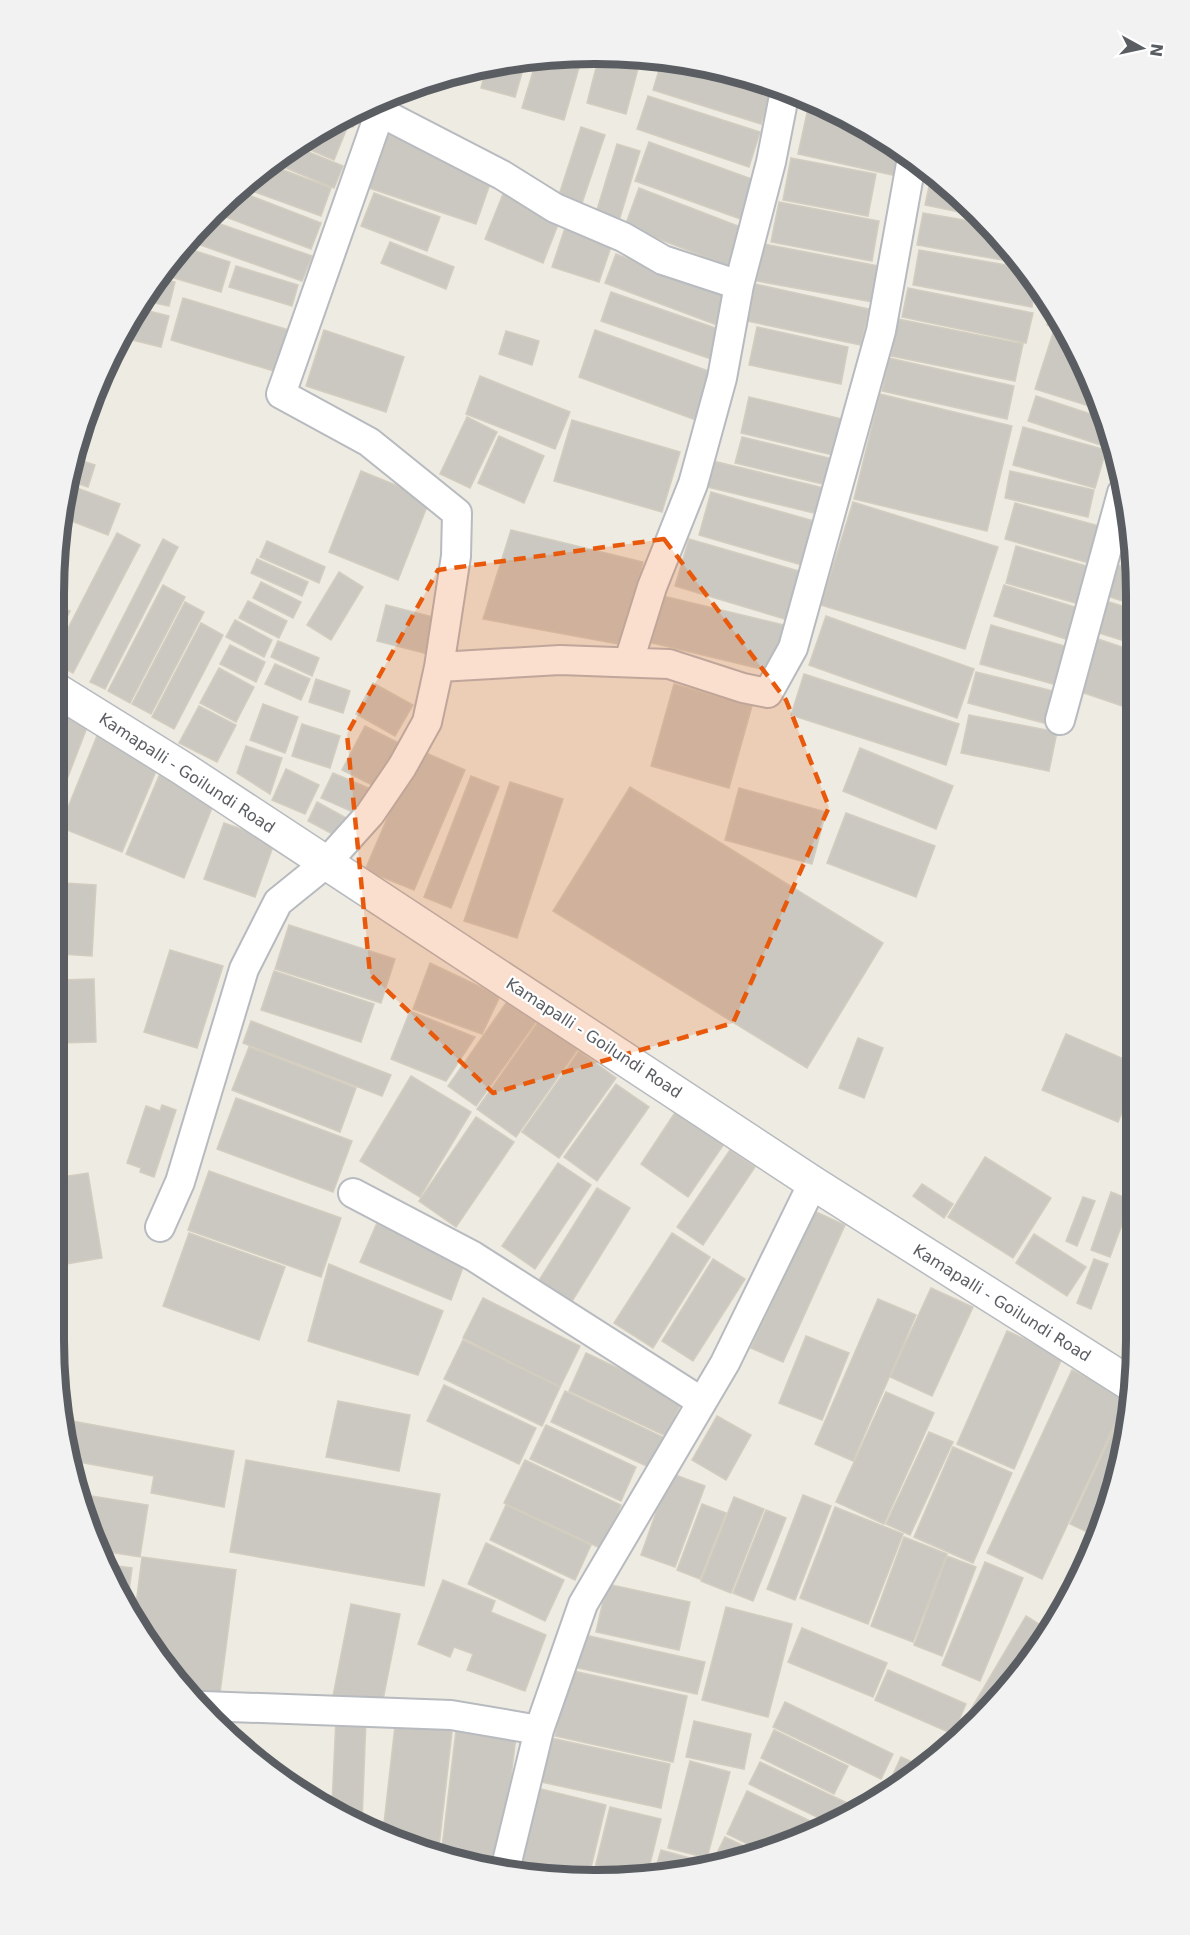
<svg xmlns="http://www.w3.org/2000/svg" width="1190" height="1935" font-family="'DejaVu Sans',sans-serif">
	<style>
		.building { fill: #cbc8c1; stroke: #d3cdc0; stroke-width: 1.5 }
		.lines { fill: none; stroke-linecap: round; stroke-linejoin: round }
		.minor-casing { stroke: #b7babf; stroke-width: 32 }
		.tertiary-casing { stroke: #b7babf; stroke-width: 36 }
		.minor { stroke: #fff; stroke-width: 28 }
		.tertiary { stroke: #fff; stroke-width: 33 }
		.marked { fill: #e8590c; fill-opacity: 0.2; stroke: #e8590c; stroke-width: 4.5; stroke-dasharray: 12 8; stroke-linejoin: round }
		.labels { text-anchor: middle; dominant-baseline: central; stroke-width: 4.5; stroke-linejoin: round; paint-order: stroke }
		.street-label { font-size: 16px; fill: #5a5e63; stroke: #fff }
		.rim { fill: none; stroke: #5a5e63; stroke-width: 8 }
	</style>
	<rect width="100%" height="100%" fill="#eeebe2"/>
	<!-- building -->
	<path class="building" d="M630,55L641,57L626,114L587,103L599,56Z
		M582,57L564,120L522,108L537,58Z
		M526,59L515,97L481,88L486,67Z
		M662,60L735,72L772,87L761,124L653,90Z
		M648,96L760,132L749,167L637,129Z
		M805,99L834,110L843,115L804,108Z
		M359,111L353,127L337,121Z
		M807,113L857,124L902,152L897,176L798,154Z
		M333,123L347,128L334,160L299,145Z
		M581,127L605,135L581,206L558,198Z
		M380,132L465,161L492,178L476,224L363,186Z
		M649,142L760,182L746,221L635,181Z
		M617,144L640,151L619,221L596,213Z
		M296,147L343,166L334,188L274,163Z
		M791,158L876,174L868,216L783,200Z
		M270,165L331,188L321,216L241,187Z
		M932,173L978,216L925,205Z
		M639,188L743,228L729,266L625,226Z
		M236,190L321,223L311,249L215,213Z
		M374,193L440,217L427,251L361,226Z
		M503,194L561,217L543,263L485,239Z
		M779,202L879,221L872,261L771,242Z
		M923,213L987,224L1002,239L1019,263L917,245Z
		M209,220L312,256L302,281L189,241Z
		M567,222L614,238L599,282L552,267Z
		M390,242L454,267L446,289L381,263Z
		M764,244L879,266L872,302L757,281Z
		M183,247L230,262L221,292L161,274Z
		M919,250L1023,268L1035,285L1032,307L913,285Z
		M616,254L728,297L717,325L605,283Z
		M236,266L298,285L292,306L229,287Z
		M159,278L175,282L169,306L146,301Z
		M755,284L869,309L861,345L747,321Z
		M908,288L1033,313L1026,343L902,317Z
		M611,292L724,331L714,360L601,321Z
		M183,298L289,330L277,372L171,340Z
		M1052,308L1064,325L1067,331L1047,325Z
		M141,309L169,316L161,347L124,338Z
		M898,319L1023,344L1015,381L891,356Z
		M757,327L848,347L841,384L749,365Z
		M324,330L404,357L386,412L306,386Z
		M595,330L722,376L704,423L579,377Z
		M506,331L539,341L532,365L499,354Z
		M1053,333L1070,338L1102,410L1035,389Z
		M889,358L1014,386L1007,419L882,391Z
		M480,376L570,412L555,449L466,414Z
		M880,394L1012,426L987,531L854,499Z
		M1036,396L1106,419L1113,449L1028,421Z
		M749,397L842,419L833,455L741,433Z
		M467,417L497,432L470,488L440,474Z
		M572,420L680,452L662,512L554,481Z
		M1023,427L1106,450L1095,488L1013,465Z
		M499,436L544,456L524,503L478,483Z
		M742,437L833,459L827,485L735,463Z
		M76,459L95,465L88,487L70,481Z
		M709,460L824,488L818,514L703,486Z
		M361,471L430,499L398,580L329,552Z
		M1010,471L1094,490L1088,517L1005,498Z
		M69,485L120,504L108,535L61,517Z
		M711,492L814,521L802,565L699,535Z
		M853,502L998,547L965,649L821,605Z
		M1015,503L1099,526L1089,563L1005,539Z
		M511,530L643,562L623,645L483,619Z
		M117,533L140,545L73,673L58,665V648Z
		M1128,537H1130L1135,563L1122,559Z
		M163,539L178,547L105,689L90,682Z
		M689,539L802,572L788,620L675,586Z
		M267,541L325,567L319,583L260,557Z
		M1016,546L1090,567L1079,604L1006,583Z
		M257,559L308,582L302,596L251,573Z
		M1117,565L1135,570V605L1107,596Z
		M339,572L363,587L331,640L307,625Z
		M261,582L301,602L293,618L253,598Z
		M163,585L185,597L130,703L108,691Z
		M1004,585L1078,608L1069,640L994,616Z
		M659,595L784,625L773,672L648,642Z
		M248,601L287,621L279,638L239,618Z
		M1106,601L1135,610L1134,644L1096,632Z
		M185,602L204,612L151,714L132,704Z
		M58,605L70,611L58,634Z
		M386,605L437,618L428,654L377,641Z
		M826,616L974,669L957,718L809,665Z
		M235,620L272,640L264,657L226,637Z
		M201,623L223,635L174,729L152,717Z
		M991,625L1068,647L1057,685L980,664Z
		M1098,639L1134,651V710L1081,692Z
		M278,641L319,658L312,676L271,657Z
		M230,645L265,662L256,682L220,664Z
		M275,664L310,679L301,700L265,684Z
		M219,668L254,687L236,722L200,703Z
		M976,672L1057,692L1048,724L968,703Z
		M804,674L959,724L946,765L791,715Z
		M316,679L350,691L343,713L309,702Z
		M373,683L413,705L395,736L356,714Z
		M674,684L752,706L729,788L651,766Z
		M263,704L298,717L285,753L250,740Z
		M199,706L236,725L217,762L179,743Z
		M63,715L88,725L57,805V730Z
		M969,715L1057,732L1049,771L961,753Z
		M302,724L340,736L330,768L292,756Z
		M365,726L399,743L376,787L342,770Z
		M99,731L162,757L122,852L60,827Z
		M246,746L282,758L270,794L237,773Z
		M860,748L953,786L936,829L843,791Z
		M417,749L465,770L414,890L365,870Z
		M162,769L218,793L184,878L126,854Z
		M286,769L319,785L305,814L272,800Z
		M333,773L373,790L362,816L321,798Z
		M471,776L499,787L451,908L424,897Z
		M510,782L563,799L517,938L464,921Z
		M630,787L883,943L807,1068L553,911Z
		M739,788L826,812L812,864L725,840Z
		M317,802L350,820L340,838L308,821Z
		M846,813L935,846L916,897L827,863Z
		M224,823L275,841L255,897L204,879Z
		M64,883L96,885L92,956L60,954Z
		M289,925L395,959L381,1003L275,969Z
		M170,950L223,966L197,1048L144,1032Z
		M430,963L500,996L482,1034L413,1009Z
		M274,971L374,1004L361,1042L261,1010Z
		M94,979L96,1042L60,1043L59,980Z
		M511,996L540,1016L476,1106L448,1086Z
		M410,1011L475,1037L446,1081L391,1059Z
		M541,1018L580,1046L516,1137L477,1109Z
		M251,1021L391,1075L382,1096L243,1043Z
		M1066,1034L1133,1063V1087L1118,1122L1042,1090Z
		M858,1038L883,1048L864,1098L839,1088Z
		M249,1047L356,1088L340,1132L232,1090Z
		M579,1051L616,1078L559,1158L522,1132Z
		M411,1076L471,1112L420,1197L360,1161Z
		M616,1084L649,1107L597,1181L564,1157Z
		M236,1098L352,1141L333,1192L217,1149Z
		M55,1102L65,1157L55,1159Z
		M162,1105L176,1110L154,1177L140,1172L141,1168L127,1163L146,1106L160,1111Z
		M678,1108L726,1141L688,1197L641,1164Z
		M476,1117L514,1142L456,1227L419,1201Z
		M730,1150L755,1167L703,1245L677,1227Z
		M985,1157L1051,1198L1013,1258L948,1217Z
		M558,1163L591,1185L535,1269L502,1246Z
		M209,1171L341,1218L321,1277L188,1230Z
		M88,1173L102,1258L54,1266L55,1178Z
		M922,1184L953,1204L944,1218L913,1196Z
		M597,1188L630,1208L571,1303L538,1282Z
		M1111,1192L1131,1200L1110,1257L1091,1250Z
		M1083,1197L1095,1201L1077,1246L1066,1241Z
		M814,1211L845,1225L783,1362L751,1348Z
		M377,1223L466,1259L451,1300L360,1262Z
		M189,1233L285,1267L259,1340L163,1306Z
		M672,1233L710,1257L653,1348L614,1323Z
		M1034,1234L1086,1267L1067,1296L1016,1263Z
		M713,1259L745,1279L693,1361L662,1341Z
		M1094,1259L1108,1264L1091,1309L1077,1303Z
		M329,1264L443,1311L418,1375L308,1341Z
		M931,1288L973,1307L932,1396L890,1377Z
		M483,1298L580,1346L560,1387L463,1338Z
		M878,1299L916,1315L853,1461L815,1444Z
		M1132,1317V1342L1125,1340Z
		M1007,1331L1063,1356L1014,1469L957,1444Z
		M806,1336L849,1353L822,1420L779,1403Z
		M463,1340L560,1387L542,1426L444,1379Z
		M586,1353L683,1399L666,1436L569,1391Z
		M1072,1370L1128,1396L1042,1579L987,1553Z
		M444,1385L536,1428L519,1464L427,1421Z
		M565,1391L667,1439L653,1469L551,1422Z
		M886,1392L934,1413L884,1524L836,1502Z
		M338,1401L410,1415L399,1471L326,1457Z
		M1123,1410L1131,1414L1098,1537L1070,1524Z
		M717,1416L751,1435L726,1480L692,1460Z
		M67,1420L234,1451L224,1507L151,1493L154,1476L74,1461Z
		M546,1425L636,1467L621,1501L530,1459Z
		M929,1432L953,1442L910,1535L886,1524Z
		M953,1447L1012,1473L973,1563L914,1537Z
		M246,1460L440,1494L424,1586L230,1552Z
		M525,1460L621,1505L602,1549L504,1503Z
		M670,1473L705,1486L675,1567L641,1555Z
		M79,1494L148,1505L140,1557L103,1551L83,1514Z
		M803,1495L831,1506L795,1600L767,1589Z
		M734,1497L764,1509L731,1593L701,1581Z
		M702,1504L726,1513L700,1579L677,1570Z
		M506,1505L591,1545L575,1580L490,1540Z
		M835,1507L903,1534L868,1624L800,1598Z
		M766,1510L786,1518L753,1601L733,1593Z
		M904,1537L947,1554L913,1642L871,1626Z
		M486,1543L564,1580L545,1621L468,1584Z
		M947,1556L976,1567L942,1656L914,1645Z
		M142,1557L236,1570L219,1701L194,1698L166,1669L135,1612Z
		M985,1562L1023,1578L980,1681L942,1665Z
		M110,1565L132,1568L128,1599Z
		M443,1580L495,1601L491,1612L546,1635L525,1691L467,1670L473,1654L454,1647L450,1657L418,1644Z
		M607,1584L690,1602L679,1650L596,1632Z
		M351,1604L400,1614L382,1705L333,1696Z
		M726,1607L792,1624L768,1717L702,1700Z
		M1026,1616L1047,1629L1024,1669L976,1715L970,1711Z
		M802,1628L887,1663L873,1697L788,1662Z
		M585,1635L705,1662L697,1694L578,1668Z
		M569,1670L687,1696L673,1762L555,1736Z
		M888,1670L966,1704L953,1734L875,1700Z
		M785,1702L893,1754L881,1779L773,1727Z
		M396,1717L453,1723L438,1855L421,1852L383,1832Z
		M336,1718L366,1719L362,1821L332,1805Z
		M694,1721L751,1734L744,1769L686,1757Z
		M457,1722L517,1729L500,1865L441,1856Z
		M774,1730L848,1766L834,1794L761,1758Z
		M551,1738L670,1764L661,1808L541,1782Z
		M901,1757L921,1766L896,1790L883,1796Z
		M690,1761L730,1772L707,1858L668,1848Z
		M760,1762L858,1808L829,1823L749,1784Z
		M533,1787L606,1805L588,1880L514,1868Z
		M747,1791L821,1826L766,1853L727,1834Z
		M610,1807L661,1819L648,1872L592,1880Z
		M725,1837L761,1854L713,1861Z
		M661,1850L701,1861V1864L655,1871Z"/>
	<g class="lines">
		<defs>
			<path id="minor" d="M629,661L652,587L693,484L722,378L739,285L771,162L785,91
				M439,667L456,556L457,513L369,442L281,394L380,112L502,175L555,208L623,237L663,260L739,285
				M1060,720L1122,493
				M353,1193L473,1256L702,1402
				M160,1227L180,1182L244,969L278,902L325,864L370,814L402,767L427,722L439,667L560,660L669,664L743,688L768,693L793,648L881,331L912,158
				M203,1706L451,1715L539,1730
				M506,1866L539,1730L583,1604L725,1363L813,1183"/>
			<path id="tertiary" d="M58,691L182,768L813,1183L1132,1385"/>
		</defs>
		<!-- minor casing -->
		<use href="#minor" class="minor-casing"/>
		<!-- tertiary casing -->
		<use href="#tertiary" class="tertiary-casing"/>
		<!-- minor -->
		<use href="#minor" class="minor"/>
		<!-- tertiary -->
		<use href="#tertiary" class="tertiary"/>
	</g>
	<!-- marked area -->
	<path class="marked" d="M664,539L786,700L829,807L733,1023L493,1093L370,974L347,734L438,570Z"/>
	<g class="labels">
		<!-- street labels -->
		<g class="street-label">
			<text transform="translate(187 773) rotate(33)">Kamapalli - Goilundi Road</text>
			<text transform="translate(594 1038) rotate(33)">Kamapalli - Goilundi Road</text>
			<text transform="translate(1002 1303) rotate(32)">Kamapalli - Goilundi Road</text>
		</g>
	</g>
	<!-- crop -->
	<path d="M0 0H1190V1935H0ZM594 64H596A530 530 0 0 1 1126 594V1340A530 530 0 0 1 596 1870H594A530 530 0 0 1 64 1340V594A530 530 0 0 1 594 64Z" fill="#f2f2f3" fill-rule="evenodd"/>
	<path class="rim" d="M594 64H596A530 530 0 0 1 1126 594V1340A530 530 0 0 1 596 1870H594A530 530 0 0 1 64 1340V594A530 530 0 0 1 594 64Z"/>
	<!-- north arrow -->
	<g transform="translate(1142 48) rotate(98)" stroke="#ffffff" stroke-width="4.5" paint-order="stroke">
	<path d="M0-4.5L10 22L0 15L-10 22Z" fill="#5a5e63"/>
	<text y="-9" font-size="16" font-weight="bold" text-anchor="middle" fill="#5a5e63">N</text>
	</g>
</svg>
